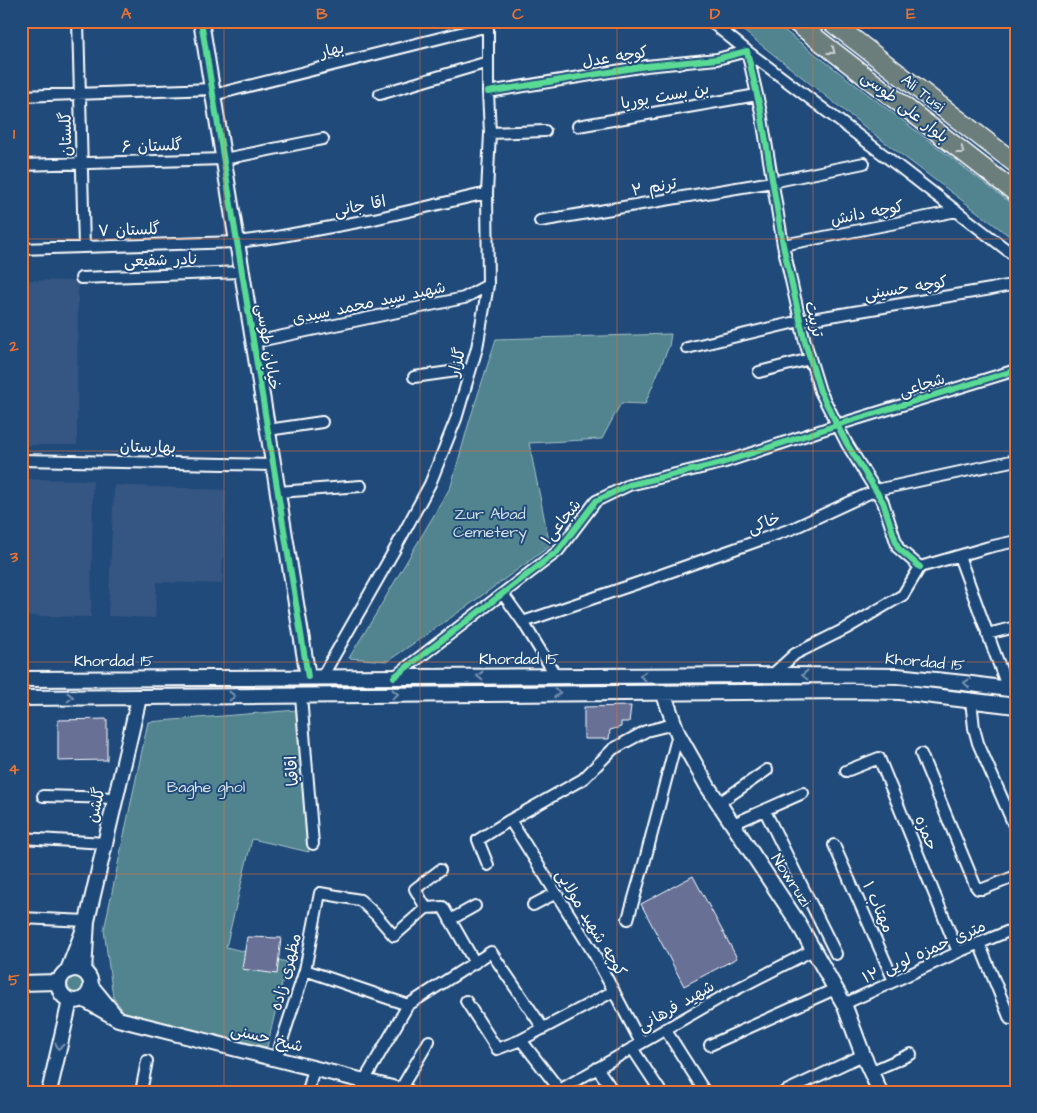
<svg xmlns="http://www.w3.org/2000/svg" width="1037" height="1113" font-family="'Architects Daughter','Playpen Sans Arabic',sans-serif">
	<style>
		.built { fill: #355582 }
		.green { fill: #51848f; stroke: #a8c2c7 }
		.building { fill: #687096; stroke: #fff }
		.lines { fill: none; stroke-linecap: round; stroke-linejoin: round }
		.street-casing { stroke: #fff; stroke-width: 14 }
		.secondary-casing { stroke: #fff; stroke-width: 18 }
		.highway-casing { stroke: #fff; stroke-width: 21 }
		.street { stroke: #1f4a7a; stroke-width: 10 }
		.secondary { stroke: #1f4a7a; stroke-width: 14 }
		.highway { stroke: #6c7e7c; stroke-width: 18 }
		.cycleway-casing { stroke: #1f4a7a; stroke-width: 9 }
		.cycleway { stroke: #5adb95; stroke-width: 6 }
		.oneway { stroke: #ccd2d1 }
		.oneway2 { stroke: #7992af }
		.grid { fill: none; stroke: #eb7230; stroke-width: 1; stroke-opacity: 0.55 }
		.labels { text-anchor: middle; dominant-baseline: central; stroke-width: 4; stroke-linejoin: round; paint-order: stroke }
		.street-label { font-size: 16px; fill: #fff; stroke: #1f4a7a }
		.park-label { font-size: 16px; fill: #d4e0e3; stroke: #1f4a7a }
		.neatline { fill: none; stroke: #eb7230; stroke-width: 2 }
		.grid-label { font-size: 16px; text-anchor: middle; font-weight: bold; fill: #eb7230 }
	</style>
	<rect width="100%" height="100%" fill="#1f4a7a"/>
	<filter id="ink" filterUnits="userSpaceOnUse"><feTurbulence type="fractalNoise" baseFrequency=".02" numOctaves="2"/><feDisplacementMap in="SourceGraphic" scale="10" xChannelSelector="R" yChannelSelector="G"/><feConvolveMatrix kernelMatrix="1 2 1 2 8 2 1 2 1" color-interpolation-filters="sRGB"/></filter>
	<g filter="url(#ink)">
		<!-- built -->
		<path class="built" d="M21,280L78,281L77,445H21Z
			M21,479L93,480L91,617L21,616Z
			M114,485L226,490L222,584L157,582L155,618L108,616Z"/>
		<!-- green -->
		<path class="green" d="M731,21H772L1016,207V241L870,131Z
			M671,334L669,346L645,404L621,403L602,439L529,443L550,546L469,605L388,661L349,658L374,617L451,486L470,419L496,339Z
			M297,710L309,852L252,839L226,947L287,962L267,1047L125,1013L113,997L104,930L148,722Z
			M64 985a11 11 0 1 1 22 0a11 11 0 1 1-22 0Z"/>
		<!-- building -->
		<path class="building" d="M631,706L629,722H621V727L610,730L609,739H584V707Z
			M107,719V760L58,761V720Z
			M693,876L737,958L684,986L641,904Z
			M247,937L281,938L277,974L242,969Z"/>
		<g class="lines">
			<defs>
				<path id="street" d="M78,21L84,247
					M710,21L747,51L884,155L1016,257
					M488,92L646,66L717,59L747,51L761,112L783,245L805,342L820,391L847,444L883,502L898,548L920,567
					M380,94L488,62
					M213,95L488,26
					M21,96L213,89
					M578,126L757,95
					M490,133L545,131
					M21,165L224,159L323,139
					M540,221L772,182L864,163
					M783,245L957,211
					M21,249L237,242L277,237L374,219L487,193
					M81,278L242,272
					M254,342L464,298L488,285
					M687,348L800,321L991,289L1016,284
					M759,372L810,359
					M414,377L471,369
					M268,430L322,422
					M21,460L274,465
					M278,492L361,486
					M959,556L1008,689
					M920,567L989,547L1016,541
					M503,594L523,622L556,676
					M523,622L641,582L794,528L876,490L1016,460
					M987,634L1016,627
					M772,675L795,654L847,628L903,595L920,567
					M322,677L395,549L430,484L456,419L477,348L488,285L487,193L490,133L488,92V21
					M394,677L558,551L596,501L629,485L722,463L837,425L1016,370
					M301,696L313,844
					M971,700L974,728L978,743L1016,830
					M921,754L975,885L978,889H983L1016,876
					M846,771L879,758L958,952
					M43,796L116,798
					M719,803L767,770
					M765,811L836,954
					M510,820L593,952L641,1043
					M733,824L803,793
					M21,838L105,843
					M834,845L894,981
					M488,865L478,840L510,820L583,779L613,749L646,731L674,724
					M533,905L556,893
					M426,908L415,889L440,870
					M21,918L87,921
					M628,919L645,860L678,734
					M450,920L475,906
					M979,943L1010,1019
					M305,970L408,1005
					M466,1001L497,1049L521,1040
					M844,1004L963,950L1016,928
					M665,1029L705,1092
					M710,1045L835,989
					M632,1048L661,1092
					M276,1059L305,970L320,893L360,900L376,915L394,936L426,908L443,907L475,963
					M597,1068L614,1092
					M870,1072L911,1054
					M364,1081L408,1005L491,952L543,1028
					M559,1089L521,1040L614,991
					M400,1090L429,1041
					M141,1092L147,1061
					M308,1092L314,1068
					M556,1092L727,994L813,950
					M784,1092L863,1055"/>
				<path id="secondary" d="M201,21L308,677
					M21,679L789,675L897,676L964,683L1016,690
					M663,692L678,734L708,787L797,921L844,1004L863,1055L880,1092
					M21,698L856,691L900,692L1016,706
					M87,921L139,698
					M59 985a16 16 0 1 1 32 0a16 16 0 1 1-32 0Z
					M68,970L87,921L84,971
					M21,983L58,982
					M83,999L118,1019L91,986
					M118,1019L408,1092
					M49,1092L70,1001"/>
				<path id="highway" d="M794,21L1016,193
					M830,21L1016,164"/>
			</defs>
			<!-- street casing -->
			<use href="#street" class="street-casing"/>
			<!-- secondary casing -->
			<use href="#secondary" class="secondary-casing"/>
			<!-- highway casing -->
			<use href="#highway" class="highway-casing"/>
			<!-- street -->
			<use href="#street" class="street"/>
			<!-- secondary -->
			<use href="#secondary" class="secondary"/>
			<!-- highway -->
			<use href="#highway" class="highway"/>
			<defs>
				<path id="cycleway" d="M201,21L308,677
					M488,92L646,66L717,59L747,51L761,112L783,245L805,342L820,391L847,444L883,502L898,548L920,567
					M394,677L558,551L596,501L629,485L722,463L837,425L1016,370"/>
			</defs>
			<!-- cycleway casing -->
			<use href="#cycleway" class="cycleway-casing"/>
			<!-- cycleway -->
			<use href="#cycleway" class="cycleway"/>
		</g>
		<!-- one-way arrows -->
		<defs><path id="oneway-chevron" d="M-2-3.5L2.5 0L-2 3.5" fill="none" stroke-width="1.6" stroke-linecap="round" stroke-linejoin="round" transform="scale(1.25)"/></defs>
		<g class="oneway">
			<use href="#oneway-chevron" transform="translate(832 51) rotate(38)"/>
			<use href="#oneway-chevron" transform="translate(961 151) rotate(38)"/>
		</g>
		<g class="oneway2">
			<use href="#oneway-chevron" transform="translate(805 675) rotate(-179)"/>
			<use href="#oneway-chevron" transform="translate(480 676) rotate(180)"/>
			<use href="#oneway-chevron" transform="translate(643 676) rotate(180)"/>
			<use href="#oneway-chevron" transform="translate(967 683) rotate(-173)"/>
			<use href="#oneway-chevron" transform="translate(557 693)"/>
			<use href="#oneway-chevron" transform="translate(395 694) rotate(-1)"/>
			<use href="#oneway-chevron" transform="translate(232 696) rotate(-1)"/>
			<use href="#oneway-chevron" transform="translate(70 697) rotate(-1)"/>
			<use href="#oneway-chevron" transform="translate(59 1046) rotate(103)"/>
		</g>
	</g>
	<!-- grid -->
	<path class="grid" d="M224,21V1092M420,21V1092M617,21V1092M813,21V1092M21,239H1016M21,451H1016M21,662H1016M21,874H1016"/>
	<g class="labels">
		<!-- street labels -->
		<g class="street-label">
			<text transform="translate(332 50) rotate(-14)">بهار</text>
			<text transform="translate(615 57) rotate(-9)">کوچه عدل</text>
			<text transform="translate(923 93) rotate(38)">Ali Tusi</text>
			<text transform="translate(665 96) rotate(-10)">بن بست پوریا</text>
			<text transform="translate(905 107) rotate(38)">بلوار علی طوسی</text>
			<text transform="translate(66 134) rotate(-91)">گلستان</text>
			<text transform="translate(152 146) rotate(-2)">گلستان ۶</text>
			<text transform="translate(654 187) rotate(-10)">ترنم ۲</text>
			<text transform="translate(360 206) rotate(-11)">اقا جانی</text>
			<text transform="translate(867 213) rotate(-11)">کوچه دانش</text>
			<text transform="translate(129 230) rotate(-2)">گلستان ۷</text>
			<text transform="translate(161 260) rotate(-2)">نادر شفیعی</text>
			<text transform="translate(906 288) rotate(-9)">کوچه حسینی</text>
			<text transform="translate(369 303) rotate(-12)">شهید سید محمد سیدی</text>
			<text transform="translate(814 319) rotate(77)">تربیت</text>
			<text transform="translate(268 347) rotate(81)">خیابان طوسی</text>
			<text transform="translate(457 362) rotate(-75)">گلزار</text>
			<text transform="translate(922 385) rotate(-17)">شجاعی</text>
			<text transform="translate(148 447) rotate(1)">بهارستان</text>
			<text transform="translate(561 522) rotate(-51)">شجاعی۱</text>
			<text transform="translate(764 523) rotate(-20)">خاکی</text>
			<text x="519" y="659">Khordad 15</text>
			<text x="114" y="661">Khordad 15</text>
			<text transform="translate(925 662) rotate(5)">Khordad 15</text>
			<text transform="translate(292 771) rotate(-94)">اقاقیا</text>
			<text transform="translate(96 805) rotate(-77)">گلشن</text>
			<text transform="translate(926 833) rotate(68)">حمزه</text>
			<text transform="translate(791 880) rotate(57)">Nowruzi</text>
			<text transform="translate(878 907) rotate(66)">مهتاب ۱</text>
			<text transform="translate(591 923) rotate(59)">کوچه شهید مولایی</text>
			<text transform="translate(924 952) rotate(-24)">۱۲ متری حمزه لویی</text>
			<text transform="translate(286 972) rotate(-75)">مظهری زاده</text>
			<text transform="translate(676 1006) rotate(-30)">شهید فرهانی</text>
			<text transform="translate(267 1038) rotate(14)">شیخ حسنی</text>
		</g>
		<!-- park labels -->
		<g class="park-label">
			<text x="490" y="514">Zur Abad<tspan x="490" dy="18">Cemetery</tspan></text>
			<text x="206" y="787">Baghe ghol</text>
		</g>
	</g>
	<!-- margin -->
	<rect width="1037" height="1113" fill="none" stroke="#1f4a7a" stroke-width="55"/>
	<rect x="28" y="28" width="982" height="1058" class="neatline"/>
	<g class="grid-label">
		<text x="126" y="19">A</text>
		<text x="322" y="19">B</text>
		<text x="518" y="19">C</text>
		<text x="715" y="19">D</text>
		<text x="911" y="19">E</text>
		<text x="14" y="139">1</text>
		<text x="14" y="351">2</text>
		<text x="14" y="562">3</text>
		<text x="14" y="774">4</text>
		<text x="14" y="985">5</text>
	</g>
</svg>
